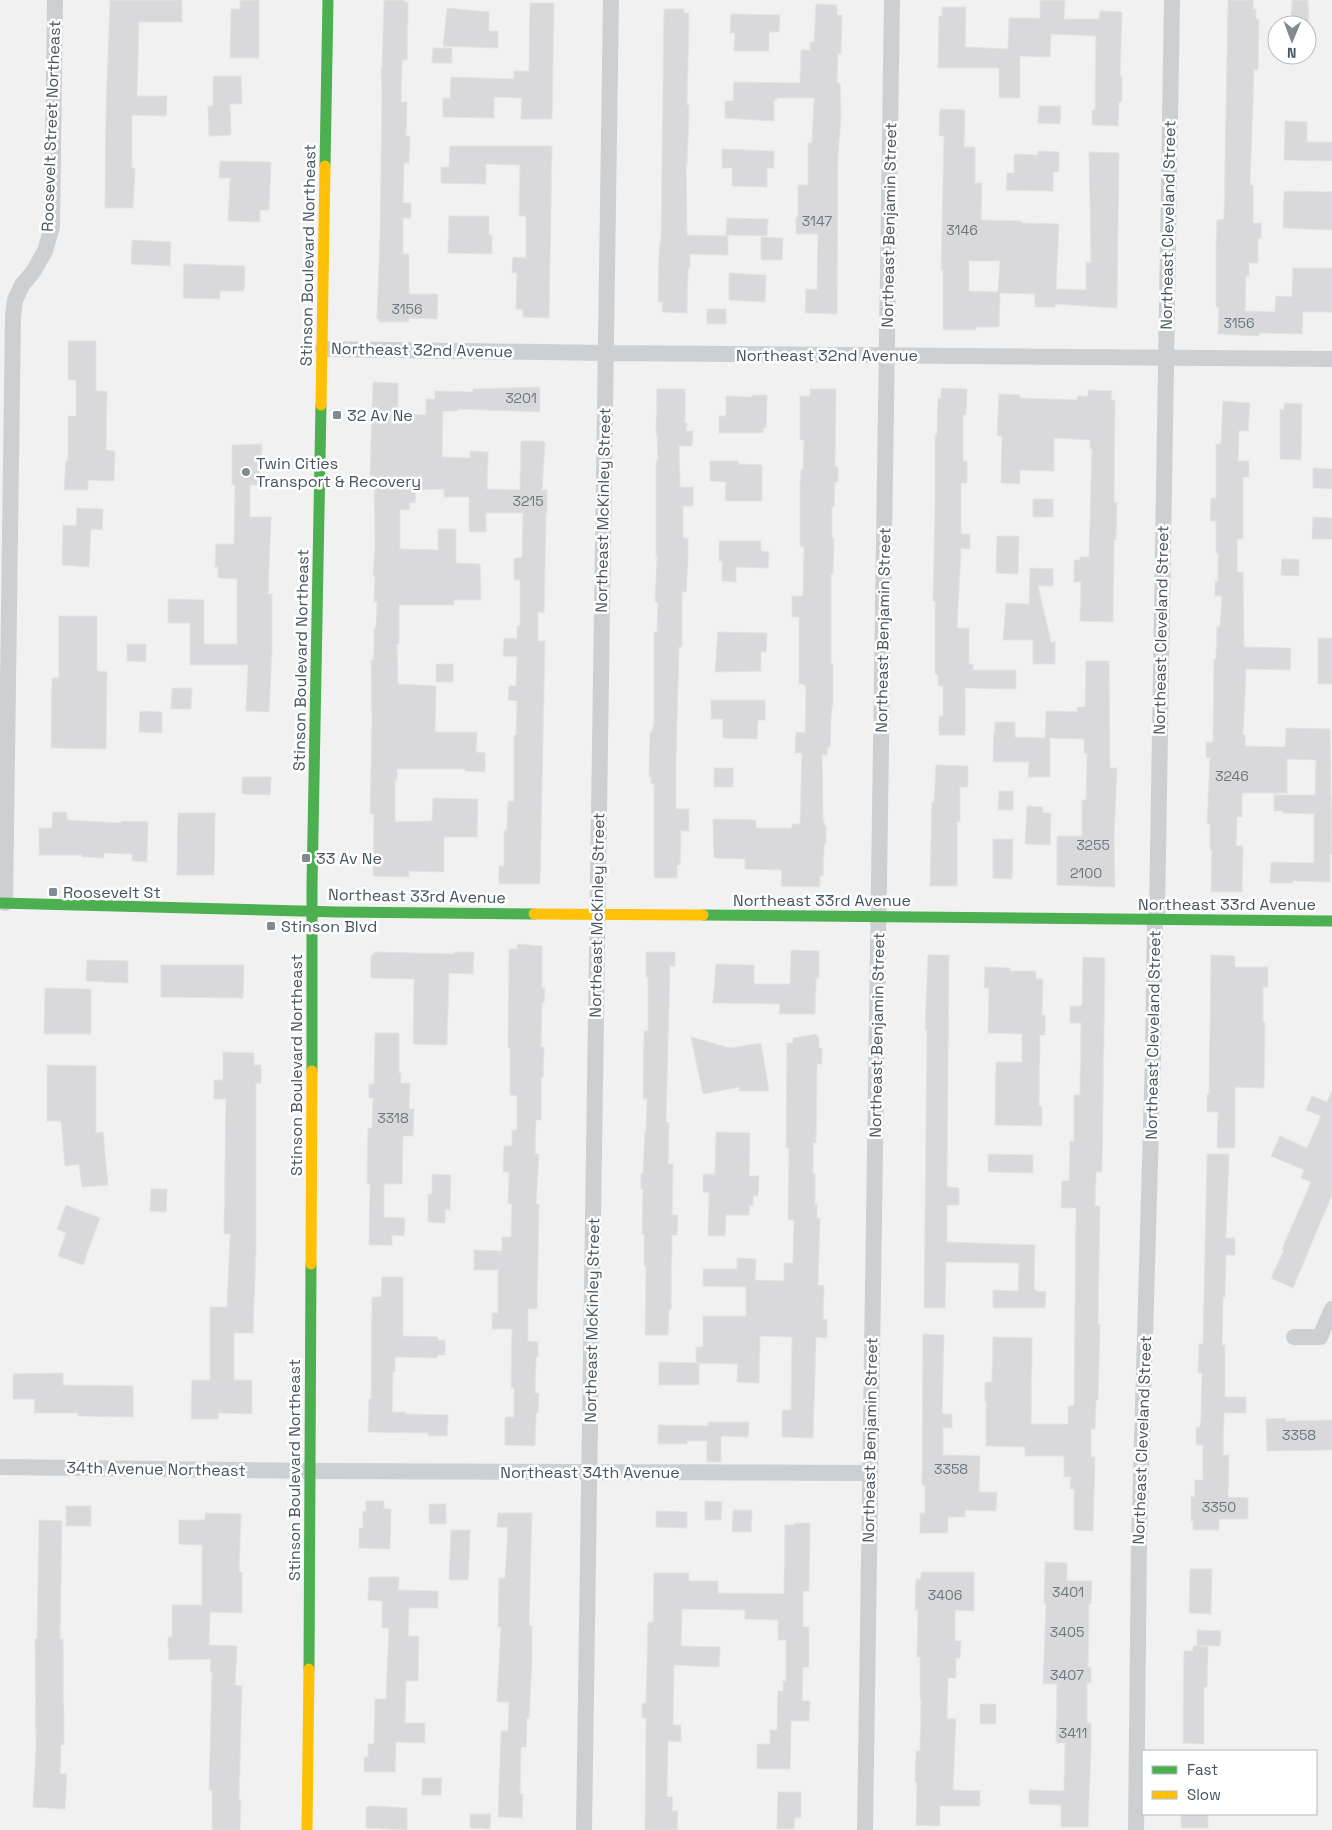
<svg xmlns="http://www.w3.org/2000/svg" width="1332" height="1830" font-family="'Space Grotesk',sans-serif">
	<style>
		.building { fill: #d9d9db; stroke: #e3e3e4; fill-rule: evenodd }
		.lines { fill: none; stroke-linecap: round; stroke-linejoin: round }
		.street { stroke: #cdd0d2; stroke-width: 16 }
		.fast { stroke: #4caf50; stroke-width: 11 }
		.slow { stroke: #ffc107; stroke-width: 11 }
		.poi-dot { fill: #828b92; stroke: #fff; stroke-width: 2 }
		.labels { text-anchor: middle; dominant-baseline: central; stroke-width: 5; stroke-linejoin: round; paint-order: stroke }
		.number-label { font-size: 14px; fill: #6c777f }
		.street-label { font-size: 16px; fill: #46545f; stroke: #fff }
		.poi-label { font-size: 16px; fill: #46545f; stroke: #fff; text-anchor: start }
	</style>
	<rect width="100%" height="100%" fill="#f2f1f1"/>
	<!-- building -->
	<path class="building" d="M110,0H182V22H139L137,96H167L166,116L132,115V168H135L133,208H105L106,110Z
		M240,0H259V58H230L231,9H240Z
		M384,0H405V2H408L407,60H402L401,102H407L406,136H410L409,163H404L403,203H411V218H403V254H409V294H438L437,319L409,318V322H379V319H377L380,236L382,94L381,68H382Z
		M1040,0H1065L1064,19H1099L1100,11L1122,12L1120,76H1122V102H1119L1118,126L1092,125V110H1095L1096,36L1051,34L1050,57L1020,56V98H999V68H938L939,16H942V7H966L965,47L1008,49L1009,18H1040Z
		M1228,0H1253V9H1256V19H1259L1258,70H1254L1250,185H1253V223H1261V238H1258V263H1249V276H1246L1245,311L1275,312L1276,296L1292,297L1293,268H1332V312H1303L1302,334L1259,333V336L1218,334L1219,307H1216V246L1217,220L1224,219Z
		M1292,0H1308L1309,25H1291Z
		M530,3H554L552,119H521L522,98L494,97V118L443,117V98H450L451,77L514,79V71H529Z
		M816,4L837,5V15H842L841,54H838L837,83H840L841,117L838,154L837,314L805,313L806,289L817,290L818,234H796V217H798V185H808V143H812L814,98H777V100H774V121L725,118V101H733L734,82L800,83L801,50H810V42H814Z
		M447,8L489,12V31H498V48L443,46Z
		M664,9H684V13H689L687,105H689L688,139L687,164H686L687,235L728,236V255L690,254V268H688L687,313L662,312L663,302H658L659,252L660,242H661Z
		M731,14L780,15L779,32H769V51H734L735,33H730Z
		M433,48H452V63H432Z
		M213,76H241L242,104H230L231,135L209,136L208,106H213Z
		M1039,106H1061L1060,124L1038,123Z
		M940,109L965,110L964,147H975V183H982L981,220L1022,221V223L1059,224L1056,289L1086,290V262H1091L1089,152L1119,153L1117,308L1055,304V307H1035V294L1000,293L999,327H976V330H943V270H941L944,136H939ZM969,261H1000L998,292L969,291Z
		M1285,121L1307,122V142H1332V161L1284,160Z
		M450,146H552L549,318L523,317V310L516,309L517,273H512L513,257L526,258V216H519L520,165L486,164V184L441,183V167H449Z
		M722,149L774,151V168H767V187L732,186V168H722Z
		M1038,151L1059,152V172H1053V191L1006,190L1007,173H1014V154L1038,155Z
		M220,161L271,162L269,210H260V222L228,221L230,178H219Z
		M1284,191L1332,192V230L1283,228Z
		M449,216H489V235H492V254L448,253Z
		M727,218L768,219L767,236L726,235Z
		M761,237L783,238L782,260H761Z
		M132,240L171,242L170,266L131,264Z
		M184,264L245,266L244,291H220V299L183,298Z
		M729,273L766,275L765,302L729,300Z
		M707,309H726V324H707Z
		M68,341H96V391H107L106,450L115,451L114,481L88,480V490H64L66,461H68V416H76V380H68Z
		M373,382L398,383V414L426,415V399H435V391L473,392V389L540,387V412L458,409V411H443L442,457L470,458V451L488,452L487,489L520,490L521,441H543L545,443L542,490H547V513H546L544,613L538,612V641H545L540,884H499V866H504V830H507L508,801H514V735H516L517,701L508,700L509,686H516L517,657L503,656L504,638L517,639V626H520V580H514V558H522L523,513H486V532H469V497H444V489L416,490L415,503L410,502L409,510H400V549L438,550V529H456V563L480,564L481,600H454V605H399V644H397L398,684L436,686L435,732H477L476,752L485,753V772L465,771V769H397V781L395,780V822L432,821L433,798L478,799L477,837H444V872L409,871V877L373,876L374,814H370L372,720L371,660H373L374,652V628H376L377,602H374L375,576H373L375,548L374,476H370Z
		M941,388L967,389L966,415H963V461H967V483H961V534H970V549L961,548L957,628H969V664H973V670H1016V689L965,688V735H939V716H943V686H938V675L935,674V601H933L935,507V435H937L938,398H941Z
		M657,389H685V423H687L686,431H693L692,446H679L680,487H693V506H683V538H688V559L686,592H682V647H679L676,758V809H689V831H681L680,865H677V878H654V784H651V777H649L650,732H652L654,723V632H657L658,602H655L657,557H656V461L658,460L657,434H656Z
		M810,389H836L835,467H838V482H835L834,507H832V538H834L833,574H831V664H833V706H832L831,719L830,747H828L827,755H822L823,819H824V825H826V844H824L823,876H820V887L781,886L782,870L745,869V859L714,858L713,819L756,820V828H792V824H800L802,753H795L796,732L805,733L806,686H804V684H799V617H792V596H803L804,547L800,546V485L801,470H803L804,440H800V396H810Z
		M1088,390L1112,391L1111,400H1115L1114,502L1117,503L1116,540H1114L1113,622L1080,621L1081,582H1074V560H1080V557H1089L1092,449H1090V440L1054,438V471L1020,470V484L1001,483L1002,436H997L999,394L1020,395V398L1077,400V396H1088Z
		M752,395H767L766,428H763V433H719V416H726V396L752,397Z
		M1223,401L1250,403L1248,431H1239L1238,461H1249V477H1243V539H1237V572H1243L1244,647L1291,648L1290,670L1246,669L1243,735H1245V746L1285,747L1286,728L1330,729L1332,854H1330V882L1293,881V883H1270L1271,862L1314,863V814L1283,813V811H1274V795H1315L1316,760L1287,759V793H1242V817H1237L1236,846H1243L1242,892H1211L1212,850H1210V824H1207L1210,758H1206V742H1213L1214,659H1216L1217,627H1220L1222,596H1215V581H1218V553H1216V521H1210L1211,498H1216V444H1221Z
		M1284,403L1302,404L1301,460L1280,459V409L1284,410Z
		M262,444L260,485H250V517H271L268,594H272V648L269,712L246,711L248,665H190V623H168V599L204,600V644H237V579L218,578V567H215L216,544H234L235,485H232V445Z
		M710,461H738V464L762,465V501H725L726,482L710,481Z
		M1313,468L1332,469V489L1313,488Z
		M1033,499H1053V517H1033Z
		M77,508L103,509L102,530L91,529L89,567L62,565L63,525L76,526Z
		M1313,517L1332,518V539H1312Z
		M997,536H1019L1018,574L996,573Z
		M719,541H761V551L769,552L768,568L736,567V582L722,581V561H719Z
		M1282,559H1299V576L1281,575Z
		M1030,568L1053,569V586H1038L1051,642H1055V664H1033V640H1003L1006,603L1029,604Z
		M59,616H97V671L107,672L106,749L51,748L52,678H59Z
		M718,632L767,633L766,652H761V671L715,672Z
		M1318,638H1332V684H1318Z
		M127,644H146V662L127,661Z
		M1086,661H1109L1110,768H1117L1114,838L1115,887L1057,885V836H1082V800H1086L1087,754H1084V739L1050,738V777H1028L1029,762H993L994,730H995V722H1015V737L1045,738L1046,711L1077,712V707H1085Z
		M436,664H453V682H436Z
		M172,688H192L191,709H171Z
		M711,700H765V720H758L757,739L723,738V719H711Z
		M140,711L162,712V733L139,732Z
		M936,765L968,766V787H960V822H957V886H930L932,802H934Z
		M714,768H733V787H714Z
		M242,777H271L270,795L242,794Z
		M999,791H1013V810H998Z
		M1027,806L1043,807V813H1051L1050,845L1025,844Z
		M53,812H67V820L121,823V821L148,822L147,862L132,861V854L104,853V858L82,857V855H39V828H52Z
		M178,813H215L214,875H177Z
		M993,839H1013L1012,879L993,878Z
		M517,944L542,946V988H545L544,1003H542L541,1047H544L543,1078H541V1120H536L535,1154H539L536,1204H539L537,1309H528V1341L538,1342V1357H536L535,1393H539L538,1413H536L535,1446L505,1445V1417H514V1388L511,1387L512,1329H492V1313H498V1270H474V1250L502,1251V1237H511L512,1204H508L509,1172H503L504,1146H512V1130H517V1096L510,1095V1048H508L509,949H517Z
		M791,950L819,951V978H816L815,1014H779L780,1004L713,1003L716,964L754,965V984H790Z
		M375,952L454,954V952H474L473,974L449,973L447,1045L413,1044L414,979L371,978V956Z
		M646,952H675V966H670L666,1122H669L668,1164H673L672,1215H678L677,1235H672L671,1310H669L668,1335H645L646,1266H644V1234H642L643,1189H641V1173H643L645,1131H646L647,1099H643L644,1031H648V977H646Z
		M928,955H949L947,1186L948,1187L959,1188V1205H947V1242L1035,1245L1034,1290H1036V1291L1046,1292L1045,1308H993V1290L1018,1291L1019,1263L946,1262L945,1308H924L927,1030H925Z
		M1211,955L1235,956V967H1268V987H1263V1022H1265L1264,1088L1235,1087V1148H1217L1218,1112H1207V1094H1209Z
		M1083,957L1105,958L1102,1172H1096L1095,1206H1100L1098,1324H1100L1098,1400H1096L1095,1429H1091V1457H1095L1093,1531L1074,1530V1489H1070L1071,1477H1064V1456H1025V1447L986,1446V1402H985V1382H992L993,1337L1032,1338L1031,1424H1068V1406H1074L1076,1208H1061L1062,1181H1069L1070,1141H1074V1095H1080L1081,1023H1070V1006H1082Z
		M87,960L128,961V983L86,981Z
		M161,965H244L243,998L161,997Z
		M985,967L1010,968V971H1036V979H1043L1042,1015H1045V1035H1040L1039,1106H1042V1126L995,1125L996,1062H1022V1034L988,1033L989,988H984Z
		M45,988L91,989V1034H44Z
		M375,1033H399V1073H401V1083H410L409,1109H414L413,1136H403L402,1184H384V1217L405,1218L404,1236L392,1235V1245H369L370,1184H367L368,1128H372L373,1098H369V1084H374Z
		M817,1034V1037H819V1048H822V1064H817L816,1143H813V1174H815V1204H817V1218H820L818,1285H824L823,1319H827V1338L816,1337L813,1438L782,1437V1410H791L792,1337L760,1336L759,1383L737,1382L738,1364L696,1363V1347H703V1316H746V1287L703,1286V1269H737V1258L756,1259L755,1280L784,1281V1263H793L794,1220H788L789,1148H786L787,1043H793V1038Z
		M691,1037L730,1048L761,1043L769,1091H739V1087L703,1094Z
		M223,1052L254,1053V1065H261V1084L256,1083V1247L253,1333H234V1380H252V1414L218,1413V1419H191L192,1380H210V1307H227L230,1234H224L226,1099H214V1080H223Z
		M47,1065L96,1066V1133L103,1132L108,1185L82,1187L79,1164L65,1166L61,1121H47Z
		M1332,1090V1195L1293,1288L1271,1278L1284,1250L1282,1249L1311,1182L1301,1178L1304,1170L1271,1156L1280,1136L1307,1148L1321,1116L1306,1110L1312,1096L1327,1102Z
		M716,1132L750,1133L749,1176H759L758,1196H753V1206H750L749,1215H726L725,1236H708L709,1193L703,1192V1174H715Z
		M988,1154L1033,1155V1173L988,1172Z
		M1207,1154H1229L1226,1238H1235V1255H1226L1225,1297H1223L1222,1345H1225V1397H1246V1413H1224L1223,1455H1229L1228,1497L1248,1498V1519H1219V1530H1193V1521H1191V1496L1195,1497V1480H1203V1445H1196V1427H1200L1201,1417L1202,1373H1198L1199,1344H1203Z
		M432,1174L451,1175L450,1210H445V1223L428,1222V1194H432Z
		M151,1189H167L166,1212L150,1211Z
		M66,1205L100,1218L83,1265L58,1256L66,1233L57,1229Z
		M382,1277H403V1336L438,1337V1340H445V1355H438L437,1358L395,1357V1372H393L392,1412H406V1414L448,1415L447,1436H428V1433L368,1432L369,1399H371L372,1297H381Z
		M923,1334L944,1335L942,1414H952V1428H943V1455L980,1456L979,1492H997L996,1511L965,1510V1517H948V1533H920V1513H925V1485H922Z
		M659,1362L699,1363V1385H659Z
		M63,1373V1385L133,1386V1417L78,1416V1413H34L35,1399H13V1374Z
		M1286,1418V1421L1332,1420V1450L1267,1451L1266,1419Z
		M708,1422H749L748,1437L721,1436V1462H707V1441H687V1444H658V1425L708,1426Z
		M366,1501H384V1509H391L390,1549L359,1548V1528H363V1511H366Z
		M705,1501L722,1502L721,1520H705Z
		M429,1504H446V1524H429Z
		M66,1506H91V1526H66Z
		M733,1510H752L751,1532H732Z
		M656,1511L687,1512V1528L656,1527Z
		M205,1513L241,1514L239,1572H242V1613L210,1612L209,1645L237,1646L235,1685L242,1686L239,1800H241L240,1830H212V1790H209L212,1672H210L211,1659L169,1660L168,1637H172V1605H202V1545L179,1544V1520H205Z
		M498,1513H532L529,1626H532V1662L529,1718H527L526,1747H521L520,1794H523L522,1818L498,1817L501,1731H508L509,1702H497L501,1627H498L499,1578H505L508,1527H497Z
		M39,1520L62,1521L60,1639H63L64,1745H61L60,1774H67L65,1809L33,1807L36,1750L35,1639H37Z
		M794,1523H810L809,1591H803V1627H809V1667H803L802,1701H810L809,1721H791L790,1769H757V1744H770V1730H777L778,1691H783V1681H786V1640H778V1620L745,1619V1610L682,1609L681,1646L720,1647L719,1667L674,1665L673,1725H681V1742L668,1741L667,1797H673L672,1810L678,1811L677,1830H645L646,1718H642V1703H646L648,1622H653L654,1573H689V1581H718V1593L784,1594L785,1525H794Z
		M451,1530H470L468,1580H449Z
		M1045,1562L1067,1563V1581H1092L1091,1604H1089L1088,1667H1091V1683H1087V1723H1091V1748L1088,1827H1061V1805L1029,1804V1790L1064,1791L1065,1743H1056L1057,1684H1043L1046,1604L1044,1603Z
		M1190,1569H1212L1211,1614L1189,1613Z
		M921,1572H974V1611L955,1610V1641H961L960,1658H956V1678H948L947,1719H956L953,1790L980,1791V1806H940V1826L916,1825L917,1782H915L916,1751H920L921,1699H920V1657H917L918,1610H915L916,1579H921Z
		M369,1577H399L398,1590L438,1591V1608H409L408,1636H419L418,1681H406L405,1723H425V1743L396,1742L395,1772H364V1757H368V1744H374L375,1699H386L389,1628H382V1601L368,1600Z
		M1197,1630L1221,1631L1220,1646H1197Z
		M1193,1646H1208L1207,1687H1204V1744L1183,1743L1184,1651H1193Z
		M980,1704H996V1724H980Z
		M422,1778H442L441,1795H422Z
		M778,1792H801V1818H795L794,1829H777Z
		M373,1806L407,1808V1830L366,1828V1807Z
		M470,1814H491L490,1829L470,1828Z
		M1181,1814H1208V1828H1181Z"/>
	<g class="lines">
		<!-- street -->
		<path class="street" d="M323,349L605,353L1332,359
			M5,903L13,316L15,300L22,285L33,272L45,251L52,227L55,0
			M1294,1337H1320L1332,1309
			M0,1467L311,1471L869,1473
			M584,1830L611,0
			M865,1830L892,0
			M1136,1830L1139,1544L1153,1057L1155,919L1157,914L1172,0"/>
		<!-- fast -->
		<path class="fast" d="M325,166L328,0
			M0,903L337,912L534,914
			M703,915L1332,921
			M312,1071V886L321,405
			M309,1669L311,1264"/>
		<!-- slow -->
		<path class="slow" d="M321,405L325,166
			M534,914L703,915
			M311,1264L312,1071
			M307,1830L309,1669"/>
	</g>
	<!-- markers -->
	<g class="poi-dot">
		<rect x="332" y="410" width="10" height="10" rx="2.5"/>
		<circle cx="246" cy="472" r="5"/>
		<rect x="301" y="853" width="10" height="10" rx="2.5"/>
		<rect x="48" y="887" width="10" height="10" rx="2.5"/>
		<rect x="266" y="921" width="10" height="10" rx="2.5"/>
	</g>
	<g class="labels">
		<!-- number labels -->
		<g class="number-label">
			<text x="817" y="221">3147</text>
			<text x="962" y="230">3146</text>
			<text x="407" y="309">3156</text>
			<text x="1239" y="323">3156</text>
			<text x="521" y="398">3201</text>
			<text x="528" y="501">3215</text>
			<text x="1232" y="776">3246</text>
			<text x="1093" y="845">3255</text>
			<text x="1086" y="873">2100</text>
			<text x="393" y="1118">3318</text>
			<text x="1299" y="1435">3358</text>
			<text x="951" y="1469">3358</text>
			<text x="1219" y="1507">3350</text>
			<text x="1068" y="1592">3401</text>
			<text x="945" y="1595">3406</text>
			<text x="1067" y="1632">3405</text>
			<text x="1067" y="1675">3407</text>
			<text x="1073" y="1733">3411</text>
		</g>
		<!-- street labels -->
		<g class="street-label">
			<text transform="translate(51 126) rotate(-88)">Roosevelt Street Northeast</text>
			<text transform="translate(889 225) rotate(-89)">Northeast Benjamin Street</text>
			<text transform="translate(1168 225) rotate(-89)">Northeast Cleveland Street</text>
			<text transform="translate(308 255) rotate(-89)">Stinson Boulevard Northeast</text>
			<text transform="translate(422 350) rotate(1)">Northeast 32nd Avenue</text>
			<text x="827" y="355">Northeast 32nd Avenue</text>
			<text transform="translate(603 510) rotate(-89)">Northeast McKinley Street</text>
			<text transform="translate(883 630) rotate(-89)">Northeast Benjamin Street</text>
			<text transform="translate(1161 630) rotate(-89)">Northeast Cleveland Street</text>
			<text transform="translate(301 660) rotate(-89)">Stinson Boulevard Northeast</text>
			<text transform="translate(417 896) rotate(1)">Northeast 33rd Avenue</text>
			<text x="822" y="900">Northeast 33rd Avenue</text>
			<text x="1227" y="904">Northeast 33rd Avenue</text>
			<text transform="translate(597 915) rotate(-89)">Northeast McKinley Street</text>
			<text transform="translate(877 1035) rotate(-89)">Northeast Benjamin Street</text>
			<text transform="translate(1153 1035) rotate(-89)">Northeast Cleveland Street</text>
			<text transform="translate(296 1065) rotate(-90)">Stinson Boulevard Northeast</text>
			<text transform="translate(592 1320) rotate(-89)">Northeast McKinley Street</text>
			<text transform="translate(870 1440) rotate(-89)">Northeast Benjamin Street</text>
			<text transform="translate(1142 1440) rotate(-88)">Northeast Cleveland Street</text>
			<text transform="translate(156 1469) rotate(1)">34th Avenue Northeast</text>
			<text transform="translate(294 1470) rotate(-90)">Stinson Boulevard Northeast</text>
			<text x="590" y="1472">Northeast 34th Avenue</text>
		</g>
		<!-- poi labels -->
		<g class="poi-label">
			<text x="347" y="415">32 Av Ne</text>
			<text x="256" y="463">Twin Cities<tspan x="256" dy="18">Transport &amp; Recovery</tspan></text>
			<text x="316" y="858">33 Av Ne</text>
			<text x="63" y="892">Roosevelt St</text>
			<text x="281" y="926">Stinson Blvd</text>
		</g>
	</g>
	<!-- legend -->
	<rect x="1142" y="1750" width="175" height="65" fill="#ffffff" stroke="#b5bbbf"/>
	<rect x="1152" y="1766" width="25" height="8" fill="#4caf50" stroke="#b5bbbf"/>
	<text x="1187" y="1775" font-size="15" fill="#46545f">Fast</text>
	<rect x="1152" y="1791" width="25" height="8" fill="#ffc107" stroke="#b5bbbf"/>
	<text x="1187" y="1800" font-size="15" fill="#46545f">Slow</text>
	<!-- north arrow -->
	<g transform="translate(1292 40) rotate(181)"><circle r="24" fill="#ffffff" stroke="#b5bbbf"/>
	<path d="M0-4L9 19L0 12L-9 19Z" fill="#828b92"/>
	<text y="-8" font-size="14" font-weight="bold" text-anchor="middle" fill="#46545f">N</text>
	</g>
</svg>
